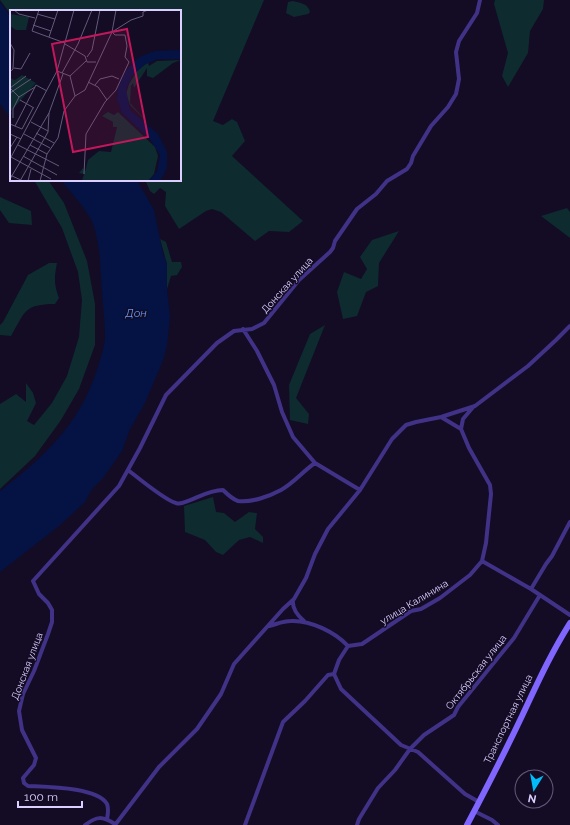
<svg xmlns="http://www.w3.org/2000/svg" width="570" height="825" font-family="Raleway,sans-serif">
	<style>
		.green { fill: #0e2b2f }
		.water { fill: #041244 }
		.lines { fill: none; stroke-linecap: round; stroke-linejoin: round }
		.street { stroke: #413288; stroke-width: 4 }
		.secondary { stroke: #8066ff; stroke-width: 6 }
		.labels { text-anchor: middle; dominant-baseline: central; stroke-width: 3; stroke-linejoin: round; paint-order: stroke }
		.street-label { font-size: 10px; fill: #dbcfff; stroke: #130c24 }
		.water-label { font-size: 11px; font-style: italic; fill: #5d9cff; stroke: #130c24 }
		.inset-road { fill: none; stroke: #635a7c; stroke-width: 1 }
		.view { fill: #c2185b; fill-opacity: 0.15; stroke: #c2185b; stroke-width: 2 }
		.inset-edge { fill: none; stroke: #dbcfff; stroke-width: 2 }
	</style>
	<rect width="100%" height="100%" fill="#130c24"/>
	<!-- green -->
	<path class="green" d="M0,0H264L213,121L223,125L232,119L237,122L245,141L232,156L303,221L289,232L269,231L255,241L221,212L212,209L206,211L179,229L165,206L166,192L160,188L154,194L150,191L145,180H180V11H11V15Z
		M495,0H544L543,9L530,31L528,53L508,87L502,76L508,53L494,4Z
		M293,1C300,3 308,3 310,12L308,14L294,17L286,13L288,2Z
		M34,180H48L64,203L87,261L95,304V345L79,389L61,420L35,456L0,489V404L16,394L26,402V383L33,393L36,403L27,421L34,425L52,403L67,376L79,337L82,300L78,272L62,228Z
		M0,197L31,211L32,225L9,223L0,210Z
		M567,208L570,212V238L541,216Z
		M399,231L379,263L378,286L366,292L357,316L343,319L337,292L344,272L361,279L367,269L360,257L372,240Z
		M160,239L166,242L172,262H181L182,267L177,275L171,276L167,289V264Z
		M49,263H57C54,278 54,284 59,298L55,304C24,304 25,312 11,336L0,335V325L3,322L28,275Z
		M325,325L296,398L309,414L308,424L290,420L289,385L310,334Z
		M213,497L216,512L224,513L235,522L249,512L257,513L255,529L263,537V543L250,537L239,540L223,555L216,552L205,540L185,532L184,506Z"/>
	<!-- water -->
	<path class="water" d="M0,2L11,17V118L0,104Z
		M61,180H137L154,210L163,253L167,264V289L170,317L167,346L162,363L145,403L130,429L122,451L103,478L92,489L85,502L59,526L0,572V491C44,457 79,425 97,370C100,360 104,349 105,338C105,323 103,308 102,293C100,270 101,245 93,224C87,209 71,193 61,180Z"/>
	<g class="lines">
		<!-- street -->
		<path class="street" d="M243,329L257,351L274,385L282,412L293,437L315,463L360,490
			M441,417L461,429
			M128,470C137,477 166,501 176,503C177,504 181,503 182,503C196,499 208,490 223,490C228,495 232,499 238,501C251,503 270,496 281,490C294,483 303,471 315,463
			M482,561L531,589L570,615
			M531,589L546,564L552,556L570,522
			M293,600C292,608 298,616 304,621
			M269,626C277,624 283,621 291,621C310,620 335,632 348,646L339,660L334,674L341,689L401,745L418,752L465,794L479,802
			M348,646L362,644L411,611L421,609L440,598L470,575L482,561L486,543L491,494L490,485L469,448L461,429L463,419L474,406
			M474,811L492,820L498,825
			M107,819C108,814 109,809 107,804C97,787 46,787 28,786L24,783L23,778L34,765L36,758L22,730L19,711L23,694L34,671L48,634L52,622V610L48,603L39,594L33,581L119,486L140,448L166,395L217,343L234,331L252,329L264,323L299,280L330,252L333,248L335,241L357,209L376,194L387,181L407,169L411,163L413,156L431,126L448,107L456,94L459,79L456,52L459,41L477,13L480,0
			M85,825C97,816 102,816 115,824
			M115,825L159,767L197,729L221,694L234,664L283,609L294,599L306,578L315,554L328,529L360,490L392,439L406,425L416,422L441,417L475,406L528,366L556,340L570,326
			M245,825L283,722L305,701L328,675L334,674
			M357,825L359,819L378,788L395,770L410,749L424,735L454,715L458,707L514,638L540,595"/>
		<!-- secondary -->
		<path class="secondary" d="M467,825C486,789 505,752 522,716C537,684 551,653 570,623"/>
	</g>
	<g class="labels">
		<!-- street labels -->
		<g class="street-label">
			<text transform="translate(287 285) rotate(-48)">Донская улица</text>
			<text transform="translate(414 602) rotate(-31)">улица Калинина</text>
			<text transform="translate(27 666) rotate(-69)">Донская улица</text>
			<text transform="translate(476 672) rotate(-52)">Октябрьская улица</text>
			<text transform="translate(508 719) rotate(-64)">Транспортная улица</text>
		</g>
		<!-- water labels -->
		<g class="water-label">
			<text x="136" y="313">Дон</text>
		</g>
	</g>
	<!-- overview -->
	<g transform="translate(10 10)">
		<rect width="171" height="171" fill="#130c24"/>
		<path d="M0,4L19,7L16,20H6L0,16ZM171,50L163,53L143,68L137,66V58L124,78L123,73L121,76L120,93L141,116L120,95L116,84L119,74L127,61L138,52L139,56L147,51ZM12,65L26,73L1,101L2,105L0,103V68L5,70ZM98,102L104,105L108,102L145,137L148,146L144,164L138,171H72L74,164L69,163L73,158L75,162L78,150L89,141L101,142L107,117H103V112L92,106Z" fill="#0e2b2f"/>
		<path d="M171,40V49H148L134,55L122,66L116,79L120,100L148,124L157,142V157L153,166L150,171H138L147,162L150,145L140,129L112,103L107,90L108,78L115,62L129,47L145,41Z" fill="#041244"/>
		<path class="inset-road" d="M4,0L9,4L25,8M29,0L22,21L55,33M27,4L45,9M23,15L41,21M102,22L121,10L133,6V2L138,0M39,27L48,0M0,33L4,40L3,59L0,62M55,34L75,46L77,52H86M77,47L82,40L90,0M4,58L11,59L20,43M47,61L60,66M52,63L68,34L82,0M78,72L88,77L97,90M85,75L90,69L102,66L109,69M0,78L16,66M0,78L9,87M0,83L21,69M65,86L60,66L76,51M10,90L24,98M3,108V99L9,87L25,77M21,112L38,121M0,114L12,119M5,116L26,75L37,81M12,119L23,98M26,123L44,133M0,124L11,129M14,124L40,138M8,135L49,156M20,135L37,144M0,138L7,127M13,146L47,165M1,147L41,169M0,149L47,61L64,0M74,164L76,124L95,92L106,80L119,52L115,47L117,36L115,25H105L103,23M0,165L13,171M0,169L39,103L53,64M10,171L38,122L39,103M18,171L21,159M30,171L37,144L48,128L54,101L65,86L75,80L102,22L106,0"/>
		<path class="view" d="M117,19L138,127L63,142L42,34Z"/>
		<rect width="171" height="171" class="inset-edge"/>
	</g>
	<!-- north arrow -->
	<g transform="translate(534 789) rotate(191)"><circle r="19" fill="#130c24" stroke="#635a7c"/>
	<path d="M0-3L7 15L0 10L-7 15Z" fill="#00bcfa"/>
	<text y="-6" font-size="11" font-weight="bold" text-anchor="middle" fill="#dbcfff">N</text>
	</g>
	<!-- scale -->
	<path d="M18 801v6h64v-6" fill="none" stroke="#dbcfff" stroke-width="2"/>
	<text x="24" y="801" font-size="12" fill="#dbcfff" stroke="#130c24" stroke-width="3" paint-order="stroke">100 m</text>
</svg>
